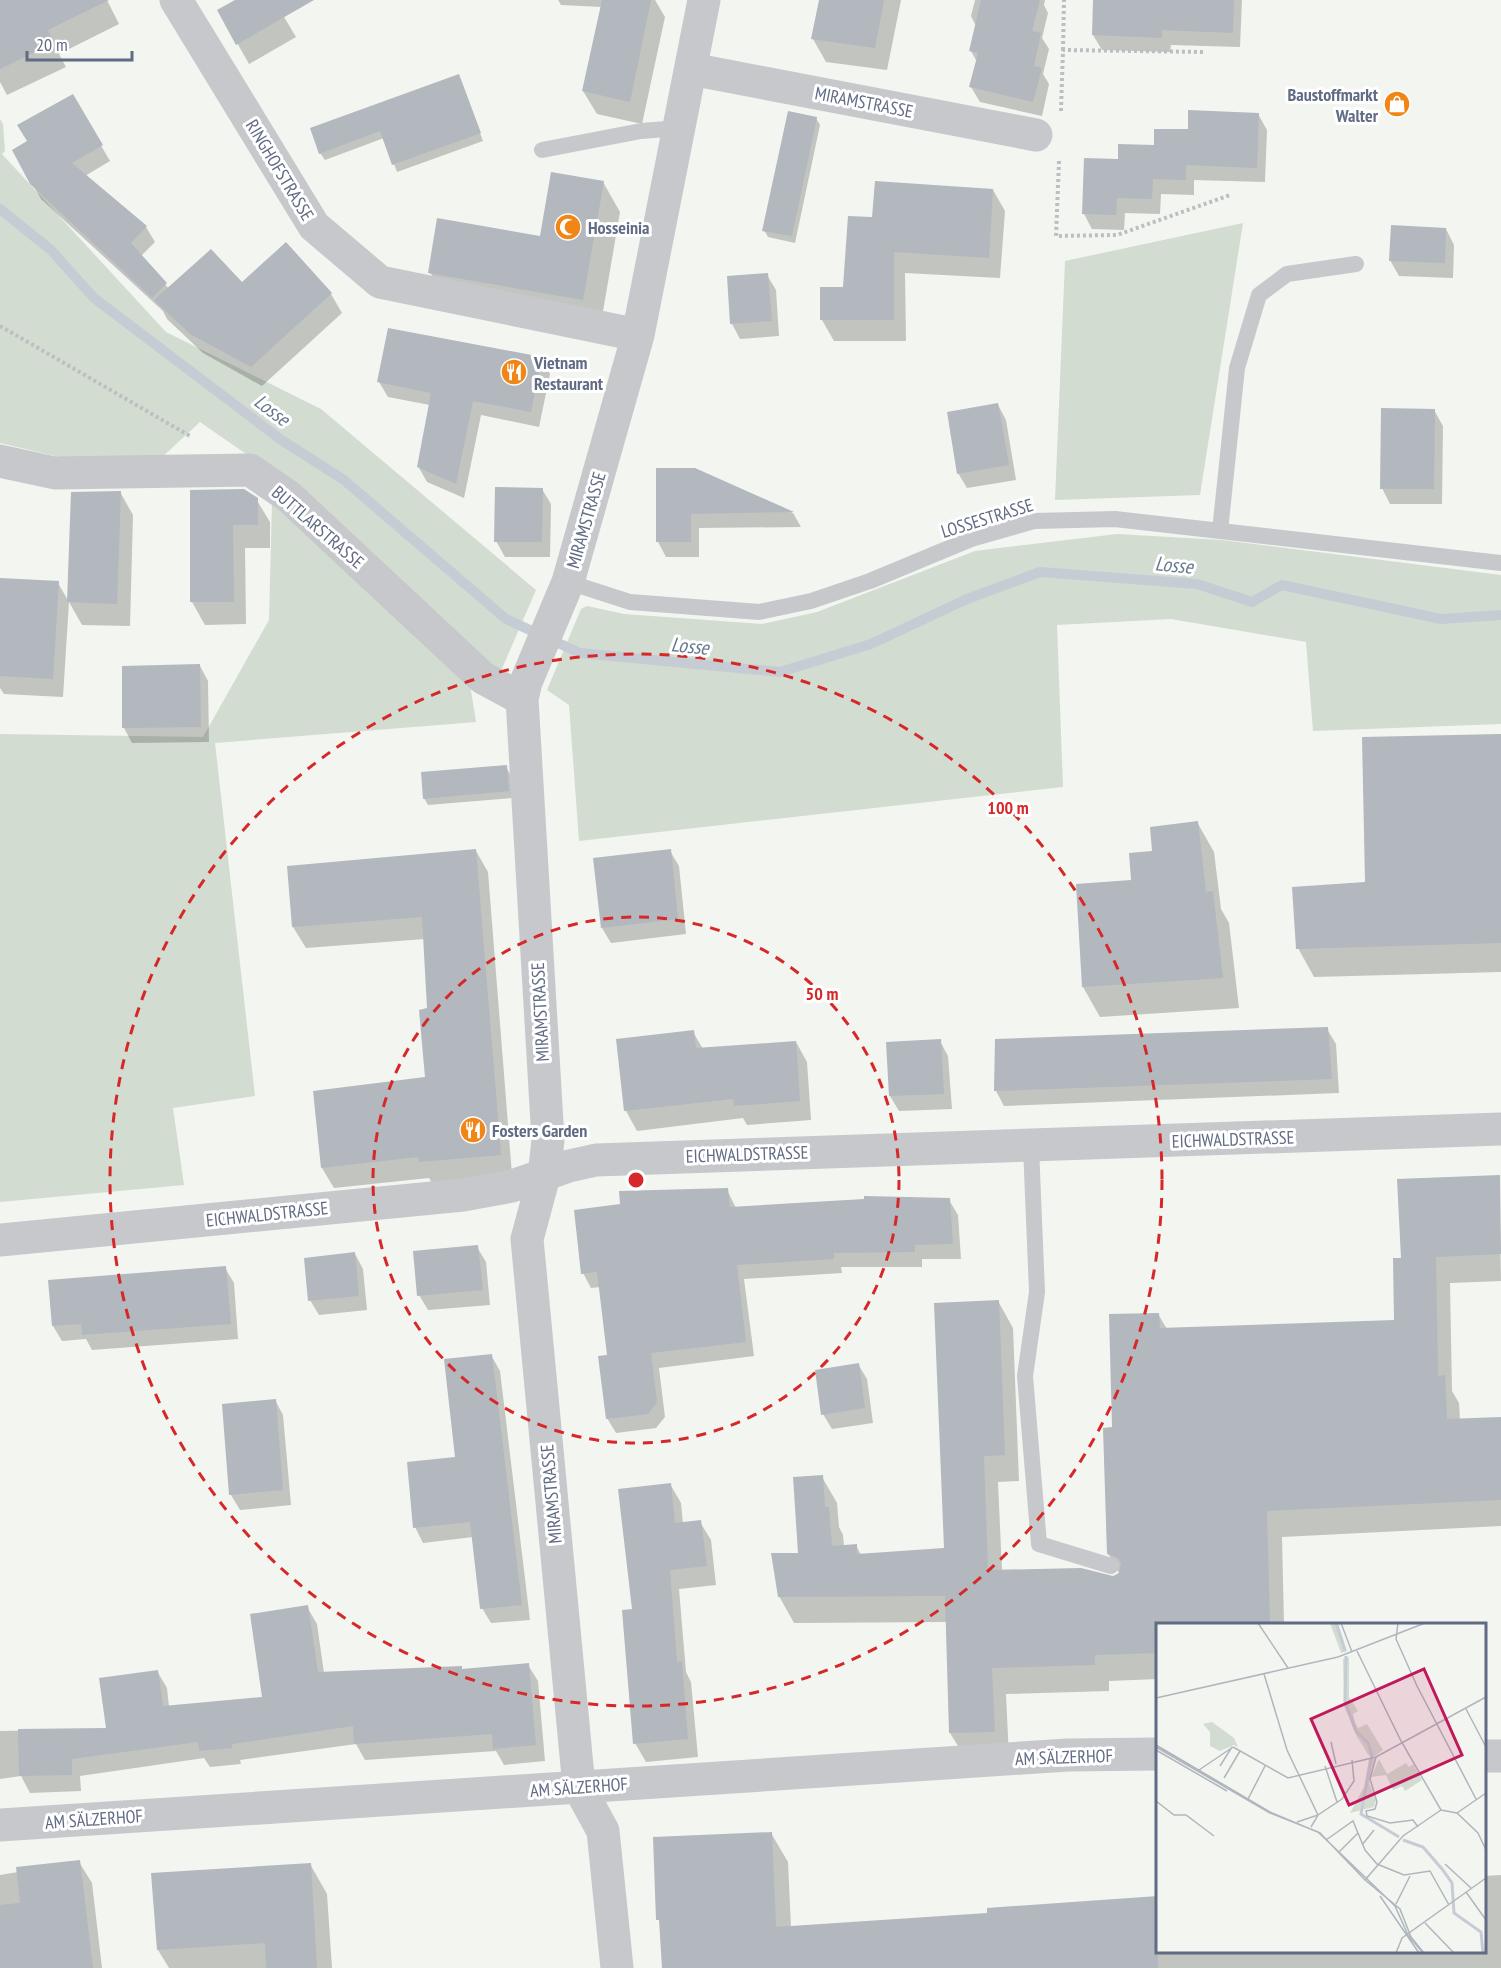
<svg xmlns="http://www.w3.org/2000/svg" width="1501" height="1968" font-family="'PT Sans Narrow',sans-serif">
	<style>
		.green { fill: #d2dcd1 }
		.shadow { fill: #0003 }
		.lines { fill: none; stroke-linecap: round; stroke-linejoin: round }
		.stream { stroke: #c6ccd4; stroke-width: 10 }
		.building { fill: #b3b7be }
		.path { stroke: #bdbec1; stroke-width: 4; stroke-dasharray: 3 3; stroke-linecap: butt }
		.service { stroke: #c6c8cc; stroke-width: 16 }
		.minor { stroke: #c6c8cc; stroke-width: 33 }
		.ring { fill: none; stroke: #d62828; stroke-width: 3; stroke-dasharray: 10 8 }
		.labels { text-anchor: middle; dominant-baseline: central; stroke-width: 6; stroke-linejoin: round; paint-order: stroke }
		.poi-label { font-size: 18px; font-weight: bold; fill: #616b84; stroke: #fff; text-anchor: start }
		.street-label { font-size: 18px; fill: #616b84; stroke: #fff }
		.water-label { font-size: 20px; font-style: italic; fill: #66788f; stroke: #fff }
		.inset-river { fill: none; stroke: #c6ccd4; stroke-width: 3 }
		.inset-road { fill: none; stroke: #b0b6be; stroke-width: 1.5 }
		.view { fill: #c2185b; fill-opacity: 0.15; stroke: #c2185b; stroke-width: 3 }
		.inset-edge { fill: none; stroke: #616b84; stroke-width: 3 }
		.centre { fill: #d62828; stroke: #fff; stroke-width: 3 }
		.ring-label { font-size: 18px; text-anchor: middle; font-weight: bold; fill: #d62828; stroke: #fff; stroke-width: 6; stroke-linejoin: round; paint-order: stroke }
	</style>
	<rect width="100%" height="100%" fill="#f3f5f0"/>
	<!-- green -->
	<path class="green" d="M0,119L3,124L5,151L2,154L166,332L321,409L536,590L501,671L486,665L252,458L200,422L159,460L76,461L0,443Z
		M1243,223L1200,495L1055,500L1065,261Z
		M272,503L469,678L476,722L215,743L255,1096L173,1108L184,1185L0,1202V734L203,737L269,620Z
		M1117,534L1222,540L1501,575V724L1313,731L1306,642L1171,619L1057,625L1063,787L579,841L569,705L547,690L581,609L587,606L624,614L762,624L817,612L975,551Z"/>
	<!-- shadow -->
	<path class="shadow" d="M0,0H107L119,24L59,54L66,67L7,95L0,82Z
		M238,0H274L296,37L249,64L219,11Z
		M558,0H655L665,17L642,124L597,114L583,91L602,7L561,5Z
		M820,0H901L887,70L826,62L813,39Z
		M975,0H1045L1044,5L1048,13L1042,38L1049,49L1043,74L1049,84L1042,116L980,102L971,87L977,62L971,51L976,26L971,16Z
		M1095,0H1242L1240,47L1171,45L1170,52L1102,50L1093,35Z
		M459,76L483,141L397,172L384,138L325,160L320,153Z
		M72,96L110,161L85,176L146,227L155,242L141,256L169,289L242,284L286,244L331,294L342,313L262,386L203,353L167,319L163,311L41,199L32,183L29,142Z
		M1258,114L1267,130L1265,182L1194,180V195L1161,194L1160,214L1125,213L1124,230L1092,229L1084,214L1120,160L1189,131Z
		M816,118L820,125L795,243L768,237L764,230Z
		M603,182L620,212L600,329L447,302L430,272L541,238Z
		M993,190L1005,211L1000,278L905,273L906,341H834L822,320L845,289L874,219Z
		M1446,229L1454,245L1453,278L1399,276L1390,260Z
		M767,275L776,290L779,336L740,339L732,324Z
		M541,359L550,374L539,427L481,415L464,498L427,482L418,466L430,405L388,397L379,382Z
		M998,405L1006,420L1016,480L967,488L958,473Z
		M1434,410L1443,426L1442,504H1390L1382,488Z
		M694,470L793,513L801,527L699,528V557H666L658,542Z
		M542,489L551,504L550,557H505L496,541Z
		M191,491L256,499L270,522V548H245L246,624L205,625L192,602Z
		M120,492L133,515L130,626L82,625L69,602L63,697L4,694L0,688V580L58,583L69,602Z
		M200,666L208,681L209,742L132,743L124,728Z
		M1501,735V972L1314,977L1298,948L1367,884Z
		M506,767L510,774L512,798L428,805L424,798Z
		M1197,822L1214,852L1221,909L1229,923L1239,1008L1100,1017L1083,987L1133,882L1153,853Z
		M476,851L488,872L512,1175L432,1183L429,1178L334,1188L322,1168L427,1078L428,1009L425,939L306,948L293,927L289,868Z
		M670,851L679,866L686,934L611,943L602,928Z
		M1327,1029L1336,1044L1339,1093L1004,1106L996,1091Z
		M693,1032L703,1049L796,1042L807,1062L811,1120L747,1125L743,1118L637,1131L626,1111L618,1041Z
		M940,1041L948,1056L952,1109L899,1111L890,1096L888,1043Z
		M1499,1177L1501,1281L1450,1283L1452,1391L1459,1403L1460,1420L1501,1418V1526L1282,1537L1284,1624H1158V1679L1109,1681V1691L1006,1694L1009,1758L966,1759L950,1733L947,1622L794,1623L779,1596L800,1554L822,1477L837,1503L839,1527L843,1535L844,1546L856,1545L861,1555L945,1549L998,1301L1013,1328L1019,1481L998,1482L1002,1571L1114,1578L1119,1573L1108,1553L1113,1428L1158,1314L1167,1329L1396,1322L1402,1259Z
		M727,1190L736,1208L949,1200L958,1215L961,1259H922V1267H841L842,1273L744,1279L754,1356L659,1368L665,1417L656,1428L616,1433L607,1418L609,1357L600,1287L591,1288L583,1273Z
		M477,1247L486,1262L490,1305L428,1310L419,1295Z
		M355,1254L363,1269L367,1310L319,1315L310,1300Z
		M225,1268L234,1283L238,1339L92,1350L86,1339L62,1341L53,1326Z
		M491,1355L500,1371L530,1620L491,1623L482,1608L473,1537L423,1543L415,1527L456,1459Z
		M858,1364L867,1379L873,1423L832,1429L823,1414Z
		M275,1400L283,1415L291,1505L240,1510L231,1495Z
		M670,1484L681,1503L683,1524L700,1522L711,1540L716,1585L679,1589L686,1672L691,1682L698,1757L646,1762L635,1743L633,1610Z
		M307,1607L317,1624L324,1673L463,1671L528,1665L538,1681L545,1761L504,1765L496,1751L365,1760L356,1744L240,1760L241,1764L210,1767L204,1758L80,1776L81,1791L30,1793L21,1776L0,1779V1731L108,1729L157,1671L167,1688L169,1707L263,1698Z
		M771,1833L788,1862L791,1927L1158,1952H1484V1876L1501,1875V1968H663Z
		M79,1862L92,1883L102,1968H0V1875Z
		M310,1864L327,1894L332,1968H169L158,1950Z"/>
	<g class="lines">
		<!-- stream -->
		<path class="stream" d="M0,209L51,250L94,298L280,439L344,480L506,619L580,653L780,672L871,644L967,599L1040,572L1197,584L1252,602L1282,585L1441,619L1501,615"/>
	</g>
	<!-- building -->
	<path class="building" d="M0,0H109L48,30L54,43L0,69Z
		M235,0H314L236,45L217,10Z
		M602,0H651L630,102L582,91Z
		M819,0H884L875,48L811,39Z
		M981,0H1040L1032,31L1041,33L1034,66L1042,68L1033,102L969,87L978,53L969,51Z
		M1093,0H1234L1233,33L1162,30V38L1092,35Z
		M459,74L481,133L392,165L380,131L319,154L310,128Z
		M73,94L103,145L72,163L147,226L131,243L167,283L152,298L30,184L12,150L27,141L17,125Z
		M1188,110L1259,113L1257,168L1186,165V180L1153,179L1152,199L1117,198L1116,215L1082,214L1084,158L1118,159V144L1154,145V129H1188Z
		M788,111L817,117L792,236L762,231Z
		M551,172L604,181L583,300L428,273L437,218L540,236Z
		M875,181L993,189L989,258L894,252V320H820V287H843L848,216L872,217Z
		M1391,225L1446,228L1445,263L1389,261Z
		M286,242L332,293L251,367L190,334L154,300L211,249L242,282Z
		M768,273L772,321L730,324L727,276Z
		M388,328L542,357L531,412L473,401L456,484L417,467L431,393L377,382Z
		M998,403L1009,465L957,474L947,412Z
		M1381,408L1435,409L1434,489H1380Z
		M656,468H695L794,512L691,514V542H656Z
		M495,487L543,488L542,542H494Z
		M244,489L258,498V525H233L234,602H190V490Z
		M121,491L117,604L67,602L71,492Z
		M0,578L59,581L53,679L0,676Z
		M200,664L201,727L122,728V666Z
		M1501,734V943L1296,949L1292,887L1365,882L1362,737Z
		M507,765L509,791L423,799L421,772Z
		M1198,821L1206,892L1213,891L1223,978L1082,987L1076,884L1131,880L1129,853L1152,851L1150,827Z
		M476,849L501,1155L419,1162L418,1157L321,1168L313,1091L425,1077L419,1010L427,1008L422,917L292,927L287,866Z
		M671,849L678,919L601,928L593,858Z
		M1328,1027L1332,1079L994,1091L995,1039Z
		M694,1030L696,1048L796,1041L800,1101L734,1106L733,1099L624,1111L616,1039Z
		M941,1039L944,1094L889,1096L886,1042Z
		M1500,1175L1501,1254L1436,1257L1438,1376L1445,1375L1447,1419L1501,1417V1500L1267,1511L1270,1624H1158V1653L1095,1655V1665L992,1668L995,1732L949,1733L945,1596L778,1597L771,1553H798L793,1477L823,1475L825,1507H829L832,1546L857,1544V1554L944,1548L934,1303L999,1300L1005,1455L984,1456L988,1570L1081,1568L1113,1576L1119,1573L1121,1564L1118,1558L1107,1554L1103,1428L1112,1427L1109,1314L1159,1313L1160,1328L1394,1320L1393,1258H1401L1397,1179Z
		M728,1188L730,1207L864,1199V1196L950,1198L953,1244L915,1245V1252L834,1253V1259L737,1265L746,1342L651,1353L657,1402L648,1414L606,1419L598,1356L607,1355L597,1272L581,1274L574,1210L620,1204L619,1191Z
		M478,1245L483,1290L417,1296L413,1251Z
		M355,1252L359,1296L308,1301L304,1258Z
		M226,1266L231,1324L82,1335L81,1324L52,1326L48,1280Z
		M492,1354L522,1605L480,1609L470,1522L413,1528L407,1462L455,1457L444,1359Z
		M859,1363L865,1408L821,1415L815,1370Z
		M276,1399L283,1490L229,1495L222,1404Z
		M671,1483L675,1523L701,1520L707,1566L670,1570L677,1662L682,1661L688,1739L633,1744L622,1610L632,1609L618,1489Z
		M308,1605L318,1672L462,1666V1669L529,1663L536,1745L493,1749L492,1734L354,1744L353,1726L232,1744V1748L199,1751L198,1742L72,1759V1775L19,1776L18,1729L106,1728L99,1678L158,1670L163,1706L262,1697L250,1614Z
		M772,1832L776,1927L987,1913V1908L1158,1896V1968H662L659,1920H656L653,1837Z
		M80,1860L93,1968H0V1905L20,1903L16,1867Z
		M311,1863L317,1968H266L265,1943L157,1950L151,1873Z"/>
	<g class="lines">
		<!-- path -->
		<path class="path" d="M1063,50L1064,0
			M1061,111L1063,50L1205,52
			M1059,161L1056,236L1117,235L1230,195
			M0,326L190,436"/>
		<!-- service -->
		<path class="service" d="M542,150L641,131L680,128
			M1220,531L1237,368L1259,295L1287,274L1356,264
			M568,582L630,602L759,612L811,601L870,581L971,539L1034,521L1115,519L1501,563
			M1031,1147L1037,1292L1025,1376L1039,1544L1111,1566"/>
		<!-- minor -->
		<path class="minor" d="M176,0L314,226L380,282L638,335
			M691,69L1036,135
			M0,461L55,473L250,470L288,496L483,678L522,699
			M0,1240L463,1195L512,1186L569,1166L596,1160L1501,1129
			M1484,1756H1501
			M0,1825L1068,1755L1158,1754
			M617,1968L603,1831L579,1787L527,1239L544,1176L548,1140L522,699L526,682L568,582L638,335L704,0"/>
	</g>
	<!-- distance rings -->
	<g class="ring">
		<circle cx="636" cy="1180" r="263"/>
		<circle cx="636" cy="1180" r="526"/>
	</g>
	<!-- icons -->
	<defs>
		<symbol id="shop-disc" viewBox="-11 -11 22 22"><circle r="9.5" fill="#ef8616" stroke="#fff"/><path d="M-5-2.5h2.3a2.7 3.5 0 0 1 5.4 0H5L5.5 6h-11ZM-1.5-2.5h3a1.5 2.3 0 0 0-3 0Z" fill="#fff"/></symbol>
		<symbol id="mosque-disc" viewBox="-11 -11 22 22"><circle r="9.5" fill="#ef8616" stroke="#fff"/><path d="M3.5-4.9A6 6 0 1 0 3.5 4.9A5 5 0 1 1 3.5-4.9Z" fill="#fff"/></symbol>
		<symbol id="restaurant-disc" viewBox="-11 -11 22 22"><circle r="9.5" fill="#ef8616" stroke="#fff"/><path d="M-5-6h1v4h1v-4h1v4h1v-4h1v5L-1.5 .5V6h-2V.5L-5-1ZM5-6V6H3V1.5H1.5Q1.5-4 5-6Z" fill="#fff"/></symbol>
	</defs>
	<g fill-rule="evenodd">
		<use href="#shop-disc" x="1382" y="89" width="30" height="30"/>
		<use href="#mosque-disc" x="553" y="212" width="30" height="30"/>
		<use href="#restaurant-disc" x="499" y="357" width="30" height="30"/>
		<use href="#restaurant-disc" x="458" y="1115" width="30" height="30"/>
	</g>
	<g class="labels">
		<!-- poi labels -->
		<g class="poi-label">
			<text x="1378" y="94" text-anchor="end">Baustoffmarkt<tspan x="1378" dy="21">Walter</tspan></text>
			<text x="588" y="227">Hosseinia</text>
			<text x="534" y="362">Vietnam<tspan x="534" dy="21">Restaurant</tspan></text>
			<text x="492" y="1130">Fosters Garden</text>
		</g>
		<!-- street labels -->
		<g class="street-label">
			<text transform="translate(864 102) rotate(11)">MIRAMSTRASSE</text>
			<text transform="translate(280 170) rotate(59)">RINGHOFSTRASSE</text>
			<text transform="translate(987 518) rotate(-17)">LOSSESTRASSE</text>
			<text transform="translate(586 520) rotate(-74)">MIRAMSTRASSE</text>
			<text transform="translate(318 527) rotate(41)">BUTTLARSTRASSE</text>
			<text transform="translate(540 1012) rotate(-93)">MIRAMSTRASSE</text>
			<text transform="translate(1233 1139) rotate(-2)">EICHWALDSTRASSE</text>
			<text transform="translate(747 1154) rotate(-2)">EICHWALDSTRASSE</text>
			<text transform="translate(267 1214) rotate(-6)">EICHWALDSTRASSE</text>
			<text transform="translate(551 1494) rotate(-95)">MIRAMSTRASSE</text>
			<text transform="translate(1064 1757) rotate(-2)">AM SÄLZERHOF</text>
			<text transform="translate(579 1787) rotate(-4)">AM SÄLZERHOF</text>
			<text transform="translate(94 1819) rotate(-4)">AM SÄLZERHOF</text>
		</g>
		<!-- water labels -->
		<g class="water-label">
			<text transform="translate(272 410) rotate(37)">Losse</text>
			<text transform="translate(1174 565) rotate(5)">Losse</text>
			<text transform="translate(690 646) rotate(6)">Losse</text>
		</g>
	</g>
	<!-- overview -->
	<g transform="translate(1156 1623)">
		<rect width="330" height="330" fill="#f3f5f0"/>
		<path d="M174,0H182L191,28L185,30ZM193,34V74L202,88L197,91L199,99L202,105L211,101L227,127L219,133H213L200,112L188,83L187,36ZM56,99L78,115L82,124L78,122L64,128L54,123V109L47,101ZM213,136H219L213,160L220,177L218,184L194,190L208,164ZM223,136L231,151L250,140L253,144L257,141L266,157L249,168L246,163L237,167L230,152L215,154Z" fill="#d2dcd1"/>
		<path class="inset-river" d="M180,0L189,28M190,33L189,78L200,108L212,120L216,132L205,191L243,214M247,217L267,224L286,246L296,260L298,290L325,309L327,330"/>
		<path class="inset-road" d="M102,0L132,45M185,0L196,29M242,0L240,16L261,63L320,176M201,28L245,118L285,187L301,190L322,210L330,227M108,51L131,127L162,192M0,75L182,34L269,0M310,86L330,124M175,119L180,141M0,122L116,190L164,210L209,257L244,286L255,314L268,330M0,124L114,190L162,209L239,283L252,312L267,330M77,124L132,155L220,134L330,74M0,127L71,168M220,134L214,156L221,179L219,186L210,188L211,193L234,200L257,197L262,204M64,143L76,124M169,143L181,179M43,147L77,124M68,155L84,128M92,176L109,143M0,178L18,192H30L58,213M301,190L330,170M141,199L162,192M155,204L162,192L186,176L198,158L196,137M170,217L197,198L209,227L221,241L248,252L274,248L293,282M206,222L218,207M183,229L202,210M289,241L315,265M209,257L247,213L285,187M310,269L330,297M224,273L263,330M240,281L254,253M269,300L298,330M240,330L246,315L330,255"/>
		<path class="view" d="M268,46L306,132L193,182L155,96Z"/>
		<rect width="330" height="330" class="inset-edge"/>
	</g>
	<circle cx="636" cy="1180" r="9" class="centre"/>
	<g class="ring-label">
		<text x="1008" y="814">100 m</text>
		<text x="822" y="1000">50 m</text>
	</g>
	<!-- scale -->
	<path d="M27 51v9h105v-9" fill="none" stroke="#616b84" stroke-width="3"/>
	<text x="36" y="51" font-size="18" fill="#616b84" stroke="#ffffff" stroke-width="4.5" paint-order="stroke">20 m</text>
</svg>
